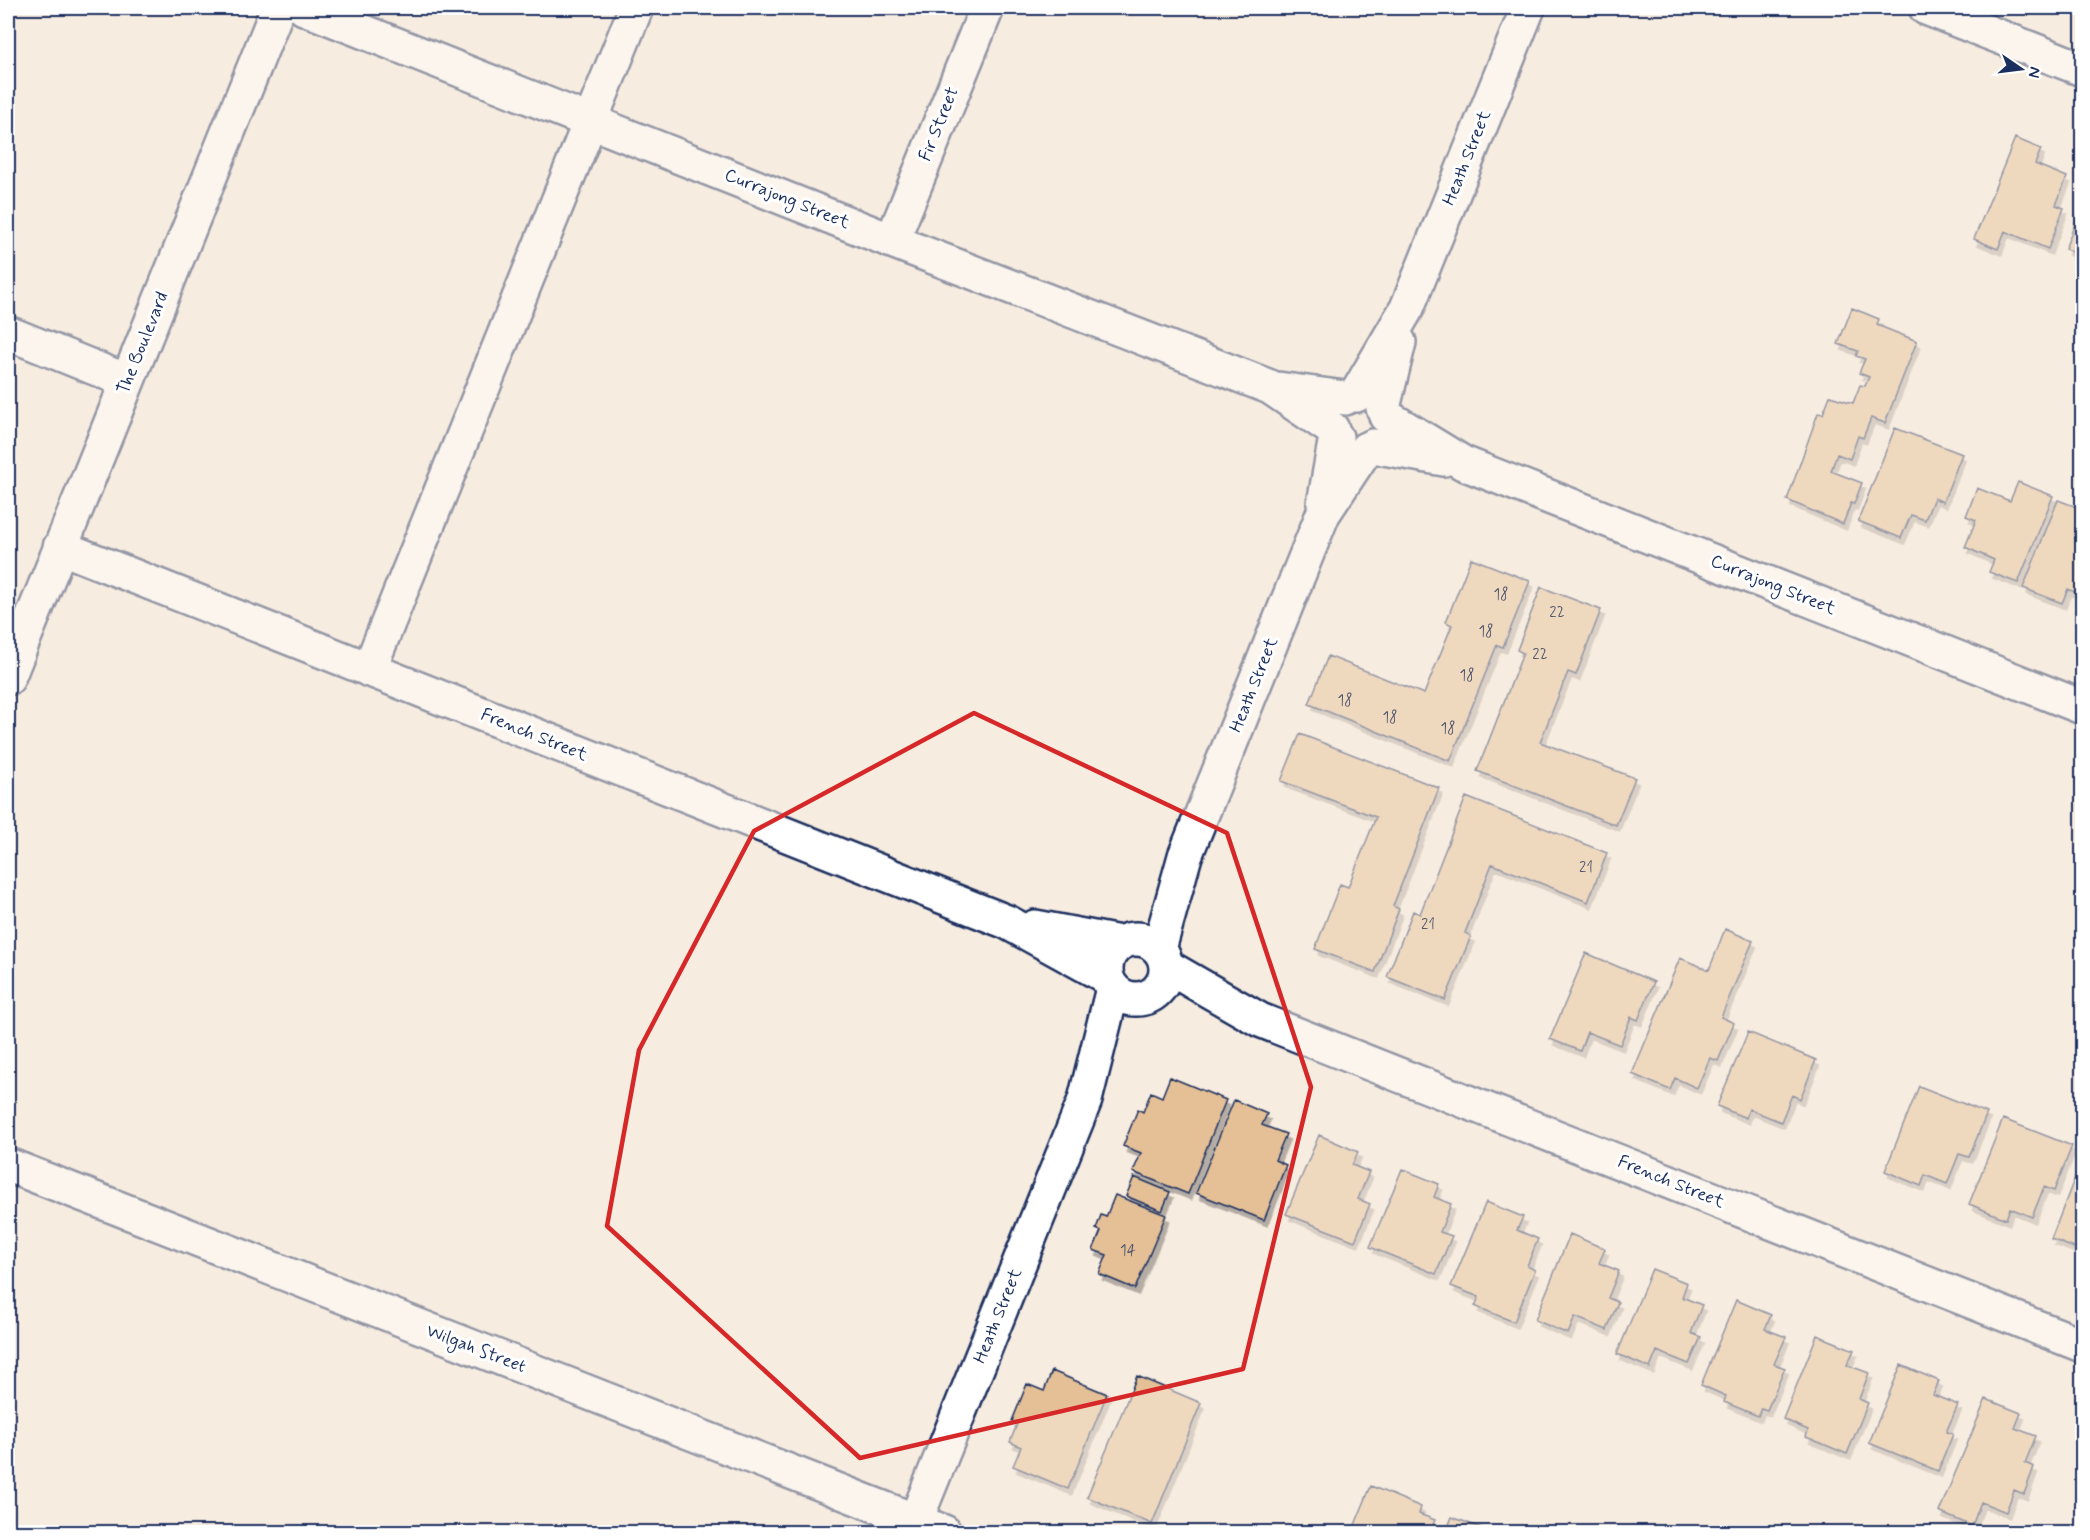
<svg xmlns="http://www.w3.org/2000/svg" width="2090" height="1540" font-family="Mynerve,sans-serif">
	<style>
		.building { fill: #e5c096; stroke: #1b2f5e; stroke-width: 1.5; filter: url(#shadow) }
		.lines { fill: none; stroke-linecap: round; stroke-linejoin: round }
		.minor-casing { stroke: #1b2f5e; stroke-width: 38 }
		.minor { stroke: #fff; stroke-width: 33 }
		.marked { fill: none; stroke: #d62828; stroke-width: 4.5; stroke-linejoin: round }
		.labels { text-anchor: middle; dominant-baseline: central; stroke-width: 6; stroke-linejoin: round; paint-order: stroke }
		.number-label { font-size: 15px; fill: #4e536c }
		.street-label { font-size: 18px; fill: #1b2f5e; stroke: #fff }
	</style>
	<defs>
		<filter id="shadow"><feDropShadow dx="3.5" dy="6" stdDeviation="0" flood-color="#0004"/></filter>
	</defs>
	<rect width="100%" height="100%" fill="#f7ece0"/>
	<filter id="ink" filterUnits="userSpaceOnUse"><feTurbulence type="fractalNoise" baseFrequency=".0167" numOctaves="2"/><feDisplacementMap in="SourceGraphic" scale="12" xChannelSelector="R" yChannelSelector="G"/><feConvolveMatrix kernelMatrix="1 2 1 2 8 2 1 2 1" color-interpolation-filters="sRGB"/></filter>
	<g filter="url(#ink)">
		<!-- building -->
		<path class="building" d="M2015,138L2041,149L2035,164L2067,177L2056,205L2064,208L2048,249L2005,231L1998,249L1974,239Z
			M2082,205V256L2065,249Z
			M1852,308L1879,319L1877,325L1917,341L1885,423L1871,418L1863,438L1858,436L1850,459L1837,454L1831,471L1862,483L1854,504L1851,503L1843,524L1787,500L1818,413L1823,414L1830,396L1853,403L1860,385L1865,386L1869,377L1859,373L1865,359L1856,356L1858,351L1838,344Z
			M1895,428L1962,454L1943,502L1934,498L1925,520L1911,515L1901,538L1858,521Z
			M2018,482L2053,496L2018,583L1989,572L1994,560L1965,547L1976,520L1966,516L1977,488L2010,501Z
			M2058,500L2082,509V595L2068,589L2062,603L2023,588Z
			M1471,558L1530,581L1503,647L1497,645L1450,761L1309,704L1328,656L1424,694L1452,625L1446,622Z
			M1541,587L1601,610L1576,675L1568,672L1540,742L1635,778L1616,825L1477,771L1523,653L1517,650Z
			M1300,734L1439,788L1393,906L1399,909L1375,972L1315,949L1340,884L1348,887L1376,817L1281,781Z
			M1466,797L1607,853L1588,902L1492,864L1465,933L1471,936L1445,1000L1387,977L1413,911L1420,914Z
			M1725,929L1753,941L1721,1017L1734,1023L1718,1061L1710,1058L1697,1088L1675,1078L1670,1090L1632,1074L1680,958L1709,970Z
			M1586,953L1654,982L1638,1020L1631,1017L1620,1045L1587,1032L1580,1051L1550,1039Z
			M1748,1032L1816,1060L1800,1099L1792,1095L1781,1122L1749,1109L1746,1118L1717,1106Z
			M1170,1077L1226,1100L1188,1194L1133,1172L1141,1153L1123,1146L1138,1109L1143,1112L1151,1092L1162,1097Z
			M1919,1086L1987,1113L1969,1157L1959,1154L1947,1184L1925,1175L1921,1186L1885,1171Z
			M1234,1100L1267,1114L1262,1125L1286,1134L1275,1160L1286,1165L1264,1220L1196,1193Z
			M2003,1119L2072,1146L2054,1191L2044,1187L2032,1217L2010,1208L2006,1219L1969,1204Z
			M1319,1135L1358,1152L1352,1165L1369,1172L1358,1199L1370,1204L1355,1241L1286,1214Z
			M2082,1159V1251L2051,1239Z
			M1402,1169L1439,1184L1434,1197L1451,1204L1440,1232L1452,1236L1436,1274L1370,1247Z
			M1134,1177L1170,1192L1162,1211L1126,1196Z
			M1115,1195L1166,1215L1135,1289L1099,1274L1107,1255L1093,1250L1101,1231L1096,1229L1101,1215L1106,1217Z
			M1486,1202L1523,1217L1517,1230L1538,1239L1527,1266L1535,1270L1514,1322L1475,1306L1479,1297L1451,1286Z
			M1570,1234L1605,1249L1599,1263L1619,1271L1608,1298L1618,1302L1607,1330L1575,1317L1568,1334L1535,1320Z
			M1652,1269L1687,1283L1682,1297L1702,1305L1691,1333L1701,1337L1689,1364L1657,1351L1650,1368L1617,1354Z
			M1736,1300L1771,1315L1765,1329L1786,1337L1774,1364L1785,1368L1767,1410L1761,1408L1758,1416L1724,1402L1726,1396L1701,1385Z
			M1817,1335L1854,1350L1847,1365L1869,1373L1859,1399L1868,1403L1847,1454L1806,1437L1808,1430L1783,1419Z
			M1901,1365L1939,1381L1933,1395L1958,1405L1946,1432L1953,1434L1938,1471L1869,1443Z
			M1052,1371L1107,1394L1068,1489L1013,1466L1021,1447L1010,1442L1017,1424L1012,1421L1027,1384L1044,1391Z
			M1137,1376L1201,1403L1152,1524L1087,1497Z
			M1986,1399L2021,1413L2015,1428L2036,1436L2025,1463L2034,1467L2024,1494L2014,1490L2006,1512L1981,1502L1972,1526L1939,1512Z
			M1371,1486L1421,1507L1419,1514L1435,1520L1430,1532H1352Z
			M1452,1517L1492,1532H1446Z"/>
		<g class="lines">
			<defs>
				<path id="minor" d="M304,8L892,241L1270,387L1332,429
					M1926,8L2082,69
					M892,241L987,8
					M8,333L127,381
					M1278,389L1345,398
					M1356,395L1407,308L1528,8
					M1383,408L1399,342
					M1386,416L1463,463L2082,707
					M1373,446L1444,459
					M1324,504L1336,437
					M60,547L1007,922L1107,977
					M369,670L636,8
					M8,678L278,8
					M1035,927L1120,943
					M1106 969a30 30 0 1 1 60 0a30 30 0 1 1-60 0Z
					M1159,949L1185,856L1323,514L1366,449
					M1166,966L1260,1020L2082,1345
					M8,1165L944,1532
					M911,1532L1085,1100L1113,988"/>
			</defs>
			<!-- minor casing -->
			<use href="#minor" class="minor-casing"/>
			<!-- minor -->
			<use href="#minor" class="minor"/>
		</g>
	</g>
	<!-- marked area -->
	<path d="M0 0H2090V1540H0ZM974,713L1227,833L1311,1087L1243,1369L860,1458L607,1226L639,1050L754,831Z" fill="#f7ece0" fill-opacity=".55" fill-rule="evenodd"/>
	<path class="marked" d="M974,713L1227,833L1311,1087L1243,1369L860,1458L607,1226L639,1050L754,831Z"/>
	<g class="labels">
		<!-- number labels -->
		<g class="number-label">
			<text x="1501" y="595">18</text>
			<text x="1557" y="613">22</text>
			<text x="1486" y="632">18</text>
			<text x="1540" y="655">22</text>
			<text x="1467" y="676">18</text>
			<text x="1345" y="701">18</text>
			<text x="1390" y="718">18</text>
			<text x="1448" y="729">18</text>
			<text x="1586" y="868">21</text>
			<text x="1428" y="925">21</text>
			<text x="1128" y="1251">14</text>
		</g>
		<!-- street labels -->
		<g class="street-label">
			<text transform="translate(939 124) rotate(-68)">Fir Street</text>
			<text transform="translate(1467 158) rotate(-68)">Heath Street</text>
			<text transform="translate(787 199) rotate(22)">Currajong Street</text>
			<text transform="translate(143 343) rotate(-68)">The Boulevard</text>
			<text transform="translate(1773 585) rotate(22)">Currajong Street</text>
			<text transform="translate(1254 685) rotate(-68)">Heath Street</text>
			<text transform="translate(534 735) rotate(22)">French Street</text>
			<text transform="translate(1671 1182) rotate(22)">French Street</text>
			<text transform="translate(998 1316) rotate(-68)">Heath Street</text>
			<text transform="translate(476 1349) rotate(21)">Wilgah Street</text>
		</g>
	</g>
	<!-- margin -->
	<rect width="2090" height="1540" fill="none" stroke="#fff" stroke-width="30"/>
	<rect x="15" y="15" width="2060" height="1510" fill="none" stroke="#1b2f5e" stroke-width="2" filter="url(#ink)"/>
	<!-- north arrow -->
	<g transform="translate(2021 69) rotate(104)" stroke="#ffffff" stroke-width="4.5" paint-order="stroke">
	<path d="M0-4.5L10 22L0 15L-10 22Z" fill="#1b2f5e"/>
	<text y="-9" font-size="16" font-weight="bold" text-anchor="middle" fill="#1b2f5e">N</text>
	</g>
</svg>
